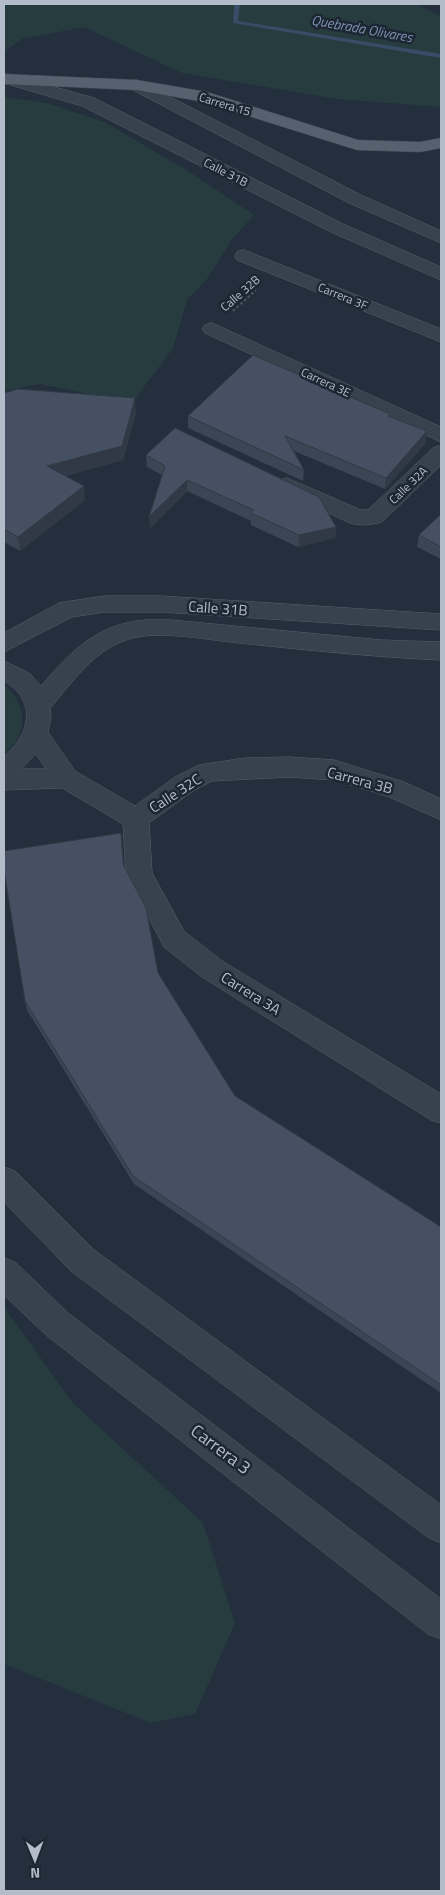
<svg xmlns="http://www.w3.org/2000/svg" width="445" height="1895" font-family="'Titillium Web',sans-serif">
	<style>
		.green { fill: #263c3f }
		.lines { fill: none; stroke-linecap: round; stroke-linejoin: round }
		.stream { fill: #394c67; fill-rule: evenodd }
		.minor-casing { stroke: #565f6c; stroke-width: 1 }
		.major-casing { stroke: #414a57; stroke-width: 1 }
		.path { stroke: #44595c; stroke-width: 2; stroke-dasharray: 2.5 2.5; stroke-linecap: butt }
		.minor { fill: #38414e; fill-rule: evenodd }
		.major { fill: #56606e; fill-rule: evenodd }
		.wall { fill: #3b4654 }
		.shaded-wall { fill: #303945 }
		.building { fill: #455162; stroke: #303945 }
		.labels { text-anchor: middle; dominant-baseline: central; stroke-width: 5; stroke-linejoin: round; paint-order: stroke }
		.far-street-label { font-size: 12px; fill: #b4bcc9; stroke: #1d2633 }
		.far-water-label { font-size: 14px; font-style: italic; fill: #7c92b1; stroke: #1d2633 }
		.street-label { font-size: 15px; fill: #b4bcc9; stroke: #1d2633 }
		.near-street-label { font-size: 18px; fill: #b4bcc9; stroke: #1d2633 }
	</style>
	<rect width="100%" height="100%" fill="#242f3e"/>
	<!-- green -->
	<path class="green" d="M4,4H417L441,17V107L337,99L182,73L84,27L22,39L4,51Z
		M4,97L47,103L104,122L185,169L254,215L232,239L207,279L187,300L173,348L132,403L40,384L4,391Z
		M4,685C27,703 30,735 4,753Z
		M4,1307L72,1402L203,1523L235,1623L195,1714L151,1723L4,1664Z"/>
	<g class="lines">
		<!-- stream -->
		<path class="stream" d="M234,4H240L238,21L441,54V58L233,23Z"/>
		<defs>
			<path id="minor" d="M8,74L94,98L343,224L441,267V280L331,232L82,106L4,83V75Z
				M137,80L361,195L441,231V243L349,203L131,89L129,85L131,81Z
				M244,250L441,329V342L237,260L235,256L237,252Z
				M212,323L441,427V442L205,333L202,329L205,325Z
				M441,446V465L382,522C371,525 361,526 350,523L279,490L276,485L279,480L287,478L361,510H368L433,448Z
				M105,596H161L441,614V630L161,612H105L72,617L4,652V633L59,603Z
				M146,620H171L381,640L441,642V660C373,657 307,650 239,643C207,640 156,629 126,640C93,651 72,683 50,708L51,718L48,732L75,771L135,806L175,777L199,765L245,758L289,757L334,760L404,782L441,799V820L387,796L334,780L289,777L212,781L193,791L149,823L152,873L184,931L222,961L441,1094V1123L431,1120L202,977L164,947L126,874L123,824L62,788L4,790V756C31,734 37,700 4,681V661L29,673L41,686C70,652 98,623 146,620ZM36,754L46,769H22Z
				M4,1167L15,1171L93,1249L441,1505V1543L429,1538L71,1271L4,1202Z
				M4,1258L15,1262L68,1313L441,1599V1639L428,1634L46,1335L4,1295Z"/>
			<path id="major" d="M4,74L137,80L207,92L358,140L420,142L441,138V148L420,152L357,150L204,102L137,90L4,84Z"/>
		</defs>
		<!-- minor casing -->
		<use href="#minor" class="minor-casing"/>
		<!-- major casing -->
		<use href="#major" class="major-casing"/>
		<!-- path -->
		<path class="path" d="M233,311L256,290"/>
		<!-- minor -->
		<use href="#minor" class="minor"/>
		<!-- major -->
		<use href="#major" class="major"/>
	</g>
	<!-- wall -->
	<path class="wall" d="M4,393L136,413L123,460L65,476L85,500L20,551L4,542Z
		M188,416L390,417L426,443L385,489L294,451L304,470L303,481L188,428Z
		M146,455L336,527L335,538L298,547L251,525V521L187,491L150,528L162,475L147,467Z
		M441,514V559L417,547L419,535Z
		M121,833L124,865L158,973L235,1096L441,1227V1393L134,1184L27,1010L25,1001Z"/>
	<!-- shaded-wall -->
	<path class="shaded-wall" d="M135,398L136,413L123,460L49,480L47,466Z
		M427,431L426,443L385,489L386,478Z
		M187,480V491L150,528L149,517Z
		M84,486L85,500L20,551L18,537Z
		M336,527L335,538L298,547L299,535Z"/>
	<!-- building -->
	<path class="building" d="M253,355L390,414L388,416L427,431L386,478L285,436L304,470L188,416Z
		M18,389L135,398L122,446L47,466L84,486L18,537L4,529V393Z
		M175,428L319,497L336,527L299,535L251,513L254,510L187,480L149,517L165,466L146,455Z
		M441,514V547L419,535Z
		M121,833L123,864L146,908L158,973L235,1096L441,1227V1385L133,1176L25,1001L4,870V851Z"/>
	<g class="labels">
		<!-- far-street labels -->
		<g class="far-street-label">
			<text transform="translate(225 104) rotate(17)">Carrera 15</text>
			<text transform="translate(226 172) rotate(27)">Calle 31B</text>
			<text transform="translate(240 293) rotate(-41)">Calle 32B</text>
			<text transform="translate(343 296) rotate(22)">Carrera 3F</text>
			<text transform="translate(326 382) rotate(25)">Carrera 3E</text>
			<text transform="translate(408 485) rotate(-44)">Calle 32A</text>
		</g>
		<!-- far-water labels -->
		<g class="far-water-label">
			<text transform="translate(362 28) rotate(10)">Quebrada Olivares</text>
		</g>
		<!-- street labels -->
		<g class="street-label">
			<text transform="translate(218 608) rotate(4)">Calle 31B</text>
			<text transform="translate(360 780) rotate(15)">Carrera 3B</text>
			<text transform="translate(175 793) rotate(-33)">Calle 32C</text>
			<text transform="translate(251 993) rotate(32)">Carrera 3A</text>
		</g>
		<!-- near-street labels -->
		<g class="near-street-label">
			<text transform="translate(221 1449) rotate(37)">Carrera 3</text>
		</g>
	</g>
	<!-- border -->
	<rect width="445" height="1895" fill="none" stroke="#b4bcc9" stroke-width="10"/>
	<!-- north arrow -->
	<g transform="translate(35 1860) rotate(179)" stroke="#1d2633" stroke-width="4" paint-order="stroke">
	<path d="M0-4L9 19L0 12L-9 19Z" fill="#b4bcc9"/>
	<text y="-8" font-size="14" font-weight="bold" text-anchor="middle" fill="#b4bcc9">N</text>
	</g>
</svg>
